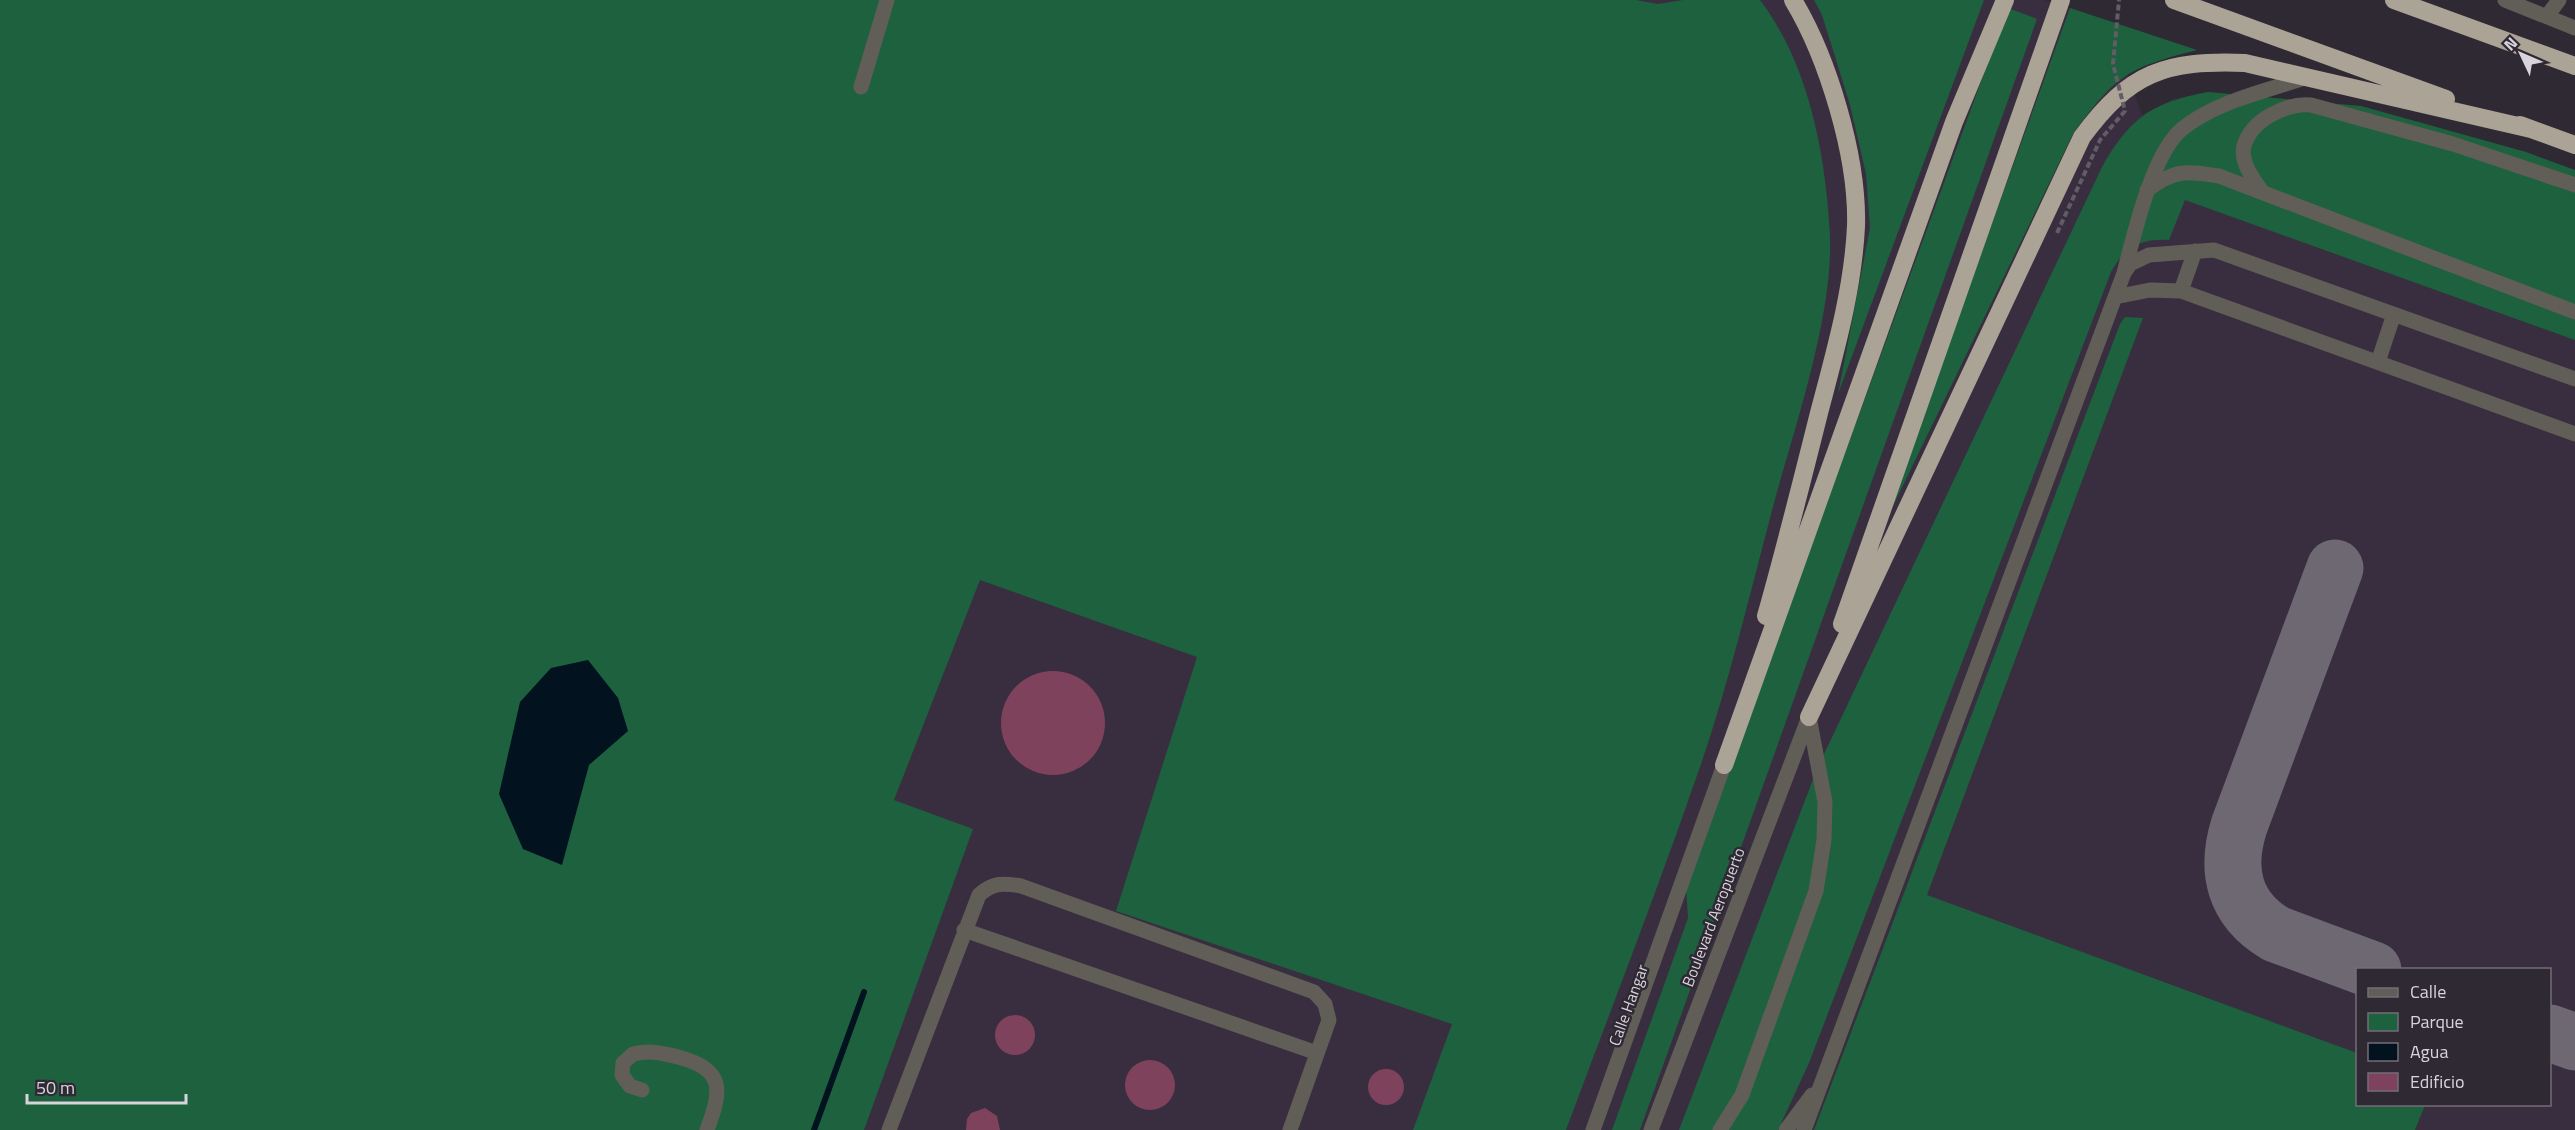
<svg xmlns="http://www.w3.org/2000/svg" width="2575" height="1130" font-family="'Titillium Web',sans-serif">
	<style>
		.built { fill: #382e3f; fill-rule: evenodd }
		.green { fill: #1d613f }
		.water { fill: #02121e }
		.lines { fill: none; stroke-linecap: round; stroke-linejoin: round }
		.stream { stroke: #02121e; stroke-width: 6 }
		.taxiway { stroke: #6e6872; stroke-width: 57 }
		.building { fill: #7f425c }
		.minor { stroke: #615e58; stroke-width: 15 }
		.highway { stroke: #aba395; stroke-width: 18 }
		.path-bridge { stroke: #625c67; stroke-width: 4; stroke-dasharray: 6 3; stroke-linecap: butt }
		.labels { text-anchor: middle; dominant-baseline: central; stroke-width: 5; stroke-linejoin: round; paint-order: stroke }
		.street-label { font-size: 16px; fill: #d9d4dc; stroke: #2f2934 }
	</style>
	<rect width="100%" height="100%" fill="#2f2934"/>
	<!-- built -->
	<path class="built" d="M0,0H2044L2197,50L2154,61L2127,73L2142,115L2173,99L2208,92L2361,106L2526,152L2575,170V1130H0ZM2358,970H2550V1104H2358Z"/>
	<!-- green -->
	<path class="green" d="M0,0H1636L1658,4L1683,0H1760C1809,64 1826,156 1830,236C1833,312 1798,418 1777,492C1752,584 1731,677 1700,767C1658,889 1611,1009 1566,1130H1413L1452,1024L1116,911L1197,657L980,580L894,800L973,829L864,1130H0Z
		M1814,0H1984L1838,394L1870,228L1866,174L1850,105L1822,15Z
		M2008,8L2037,19L1640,1130H1612L1688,918L1686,887Z
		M2070,8L2197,50C2127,68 2116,75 2073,134L1880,533Z
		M2208,92L2361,106L2526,152L2575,170V340L2185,200L2169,240C2140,238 2125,247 2111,272L1809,1063L1778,1130H1679L1817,769L2102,167C2131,117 2151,103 2208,92Z
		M2125,317L2143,318L1927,895L2357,1053L2358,1104L2425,1105L2415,1130H1814L2120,324Z"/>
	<!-- water -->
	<path class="water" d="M588,660L618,698L628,731L589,765L562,865L523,849L499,794L520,702L551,668Z"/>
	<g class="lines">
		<!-- stream -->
		<path class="stream" d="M814,1130L864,992"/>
		<!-- taxiway -->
		<path class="taxiway" d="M2335,568L2239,826C2225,871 2234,909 2276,934L2373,970
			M2550,1033L2575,1042"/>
	</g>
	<!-- building -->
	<path class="building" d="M1001 723a52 52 0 1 1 104 0a52 52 0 1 1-104 0Z
		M995 1035a20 20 0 1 1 40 0a20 20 0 1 1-40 0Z
		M1125 1085a25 25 0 1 1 50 0a25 25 0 1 1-50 0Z
		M1368 1087a18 18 0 1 1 36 0a18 18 0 1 1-36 0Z
		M985,1108L997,1116L1000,1130H966L967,1119L971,1113Z"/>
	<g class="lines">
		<!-- minor -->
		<path class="minor" d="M2505,0L2575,28
			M2547,16L2559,0
			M861,87L887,0
			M2147,190C2176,169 2185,171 2219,176L2575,312
			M2263,193C2254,180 2240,163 2244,146C2251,120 2286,103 2311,105L2453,144L2575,185
			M2195,251L2181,291L2575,434
			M2124,273L2130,264L2149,255L2214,250L2575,379
			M2115,297L2150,290L2181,291
			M2378,362L2394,314
			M964,930L1317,1053
			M642,1090L630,1086L622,1075L623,1063L633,1054C649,1050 663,1053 678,1057C725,1069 722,1090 707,1130
			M889,1130L979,895C993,882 1004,883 1021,886L1314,992L1325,1004L1329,1020L1290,1130
			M1593,1130L1724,765
			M1651,1130L1809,717
			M1720,1130L1742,1095L1816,891L1824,840L1825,802L1809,717
			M1786,1130L1812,1095
			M1804,1130L2124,273C2134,235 2152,154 2182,129C2217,101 2266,91 2308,77"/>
		<!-- highway -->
		<path class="highway" d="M2174,0L2446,99
			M2394,0L2575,66
			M2520,125L2575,145
			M1766,616C1785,549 1802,481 1819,413C1835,352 1853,290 1856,226C1858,157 1828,58 1793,0
			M1842,624L2061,0
			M1809,717L2082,137C2130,72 2165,60 2245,63L2531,129
			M1724,765L1954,122L2005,0"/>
		<!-- path-bridge -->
		<path class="path-bridge" d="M2057,233L2100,140L2125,111L2113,64L2119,0"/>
	</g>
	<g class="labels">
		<!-- street labels -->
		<g class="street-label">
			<text transform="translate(1713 917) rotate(-69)">Boulevard Aeropuerto</text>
			<text transform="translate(1628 1005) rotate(-70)">Calle Hangar</text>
		</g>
	</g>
	<!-- legend -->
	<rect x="2356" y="968" width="195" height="138" fill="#2f2934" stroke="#736d77" stroke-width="1.5"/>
	<rect x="2368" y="988" width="30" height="9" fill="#615e58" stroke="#736d77" stroke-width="1.5"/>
	<text x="2410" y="998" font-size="18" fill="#d9d4dc">Calle</text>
	<rect x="2368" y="1013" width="30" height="18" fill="#1d613f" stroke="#736d77" stroke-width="1.5"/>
	<text x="2410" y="1028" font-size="18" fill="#d9d4dc">Parque</text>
	<rect x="2368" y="1043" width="30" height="18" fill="#02121e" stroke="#736d77" stroke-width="1.5"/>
	<text x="2410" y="1058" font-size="18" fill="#d9d4dc">Agua</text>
	<rect x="2368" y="1073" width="30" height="18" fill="#7f425c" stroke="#736d77" stroke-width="1.5"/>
	<text x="2410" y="1088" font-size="18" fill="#d9d4dc">Edificio</text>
	<!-- north arrow -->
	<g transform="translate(2521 54) rotate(314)" stroke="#2f2934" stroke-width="4.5" paint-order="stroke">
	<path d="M0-4.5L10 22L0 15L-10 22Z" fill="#d9d4dc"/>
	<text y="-9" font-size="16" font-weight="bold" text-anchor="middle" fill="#d9d4dc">N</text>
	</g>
	<!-- scale -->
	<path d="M27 1094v9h159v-9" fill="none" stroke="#d9d4dc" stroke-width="3"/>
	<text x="36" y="1094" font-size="18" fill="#d9d4dc" stroke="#2f2934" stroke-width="4.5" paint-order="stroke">50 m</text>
</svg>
